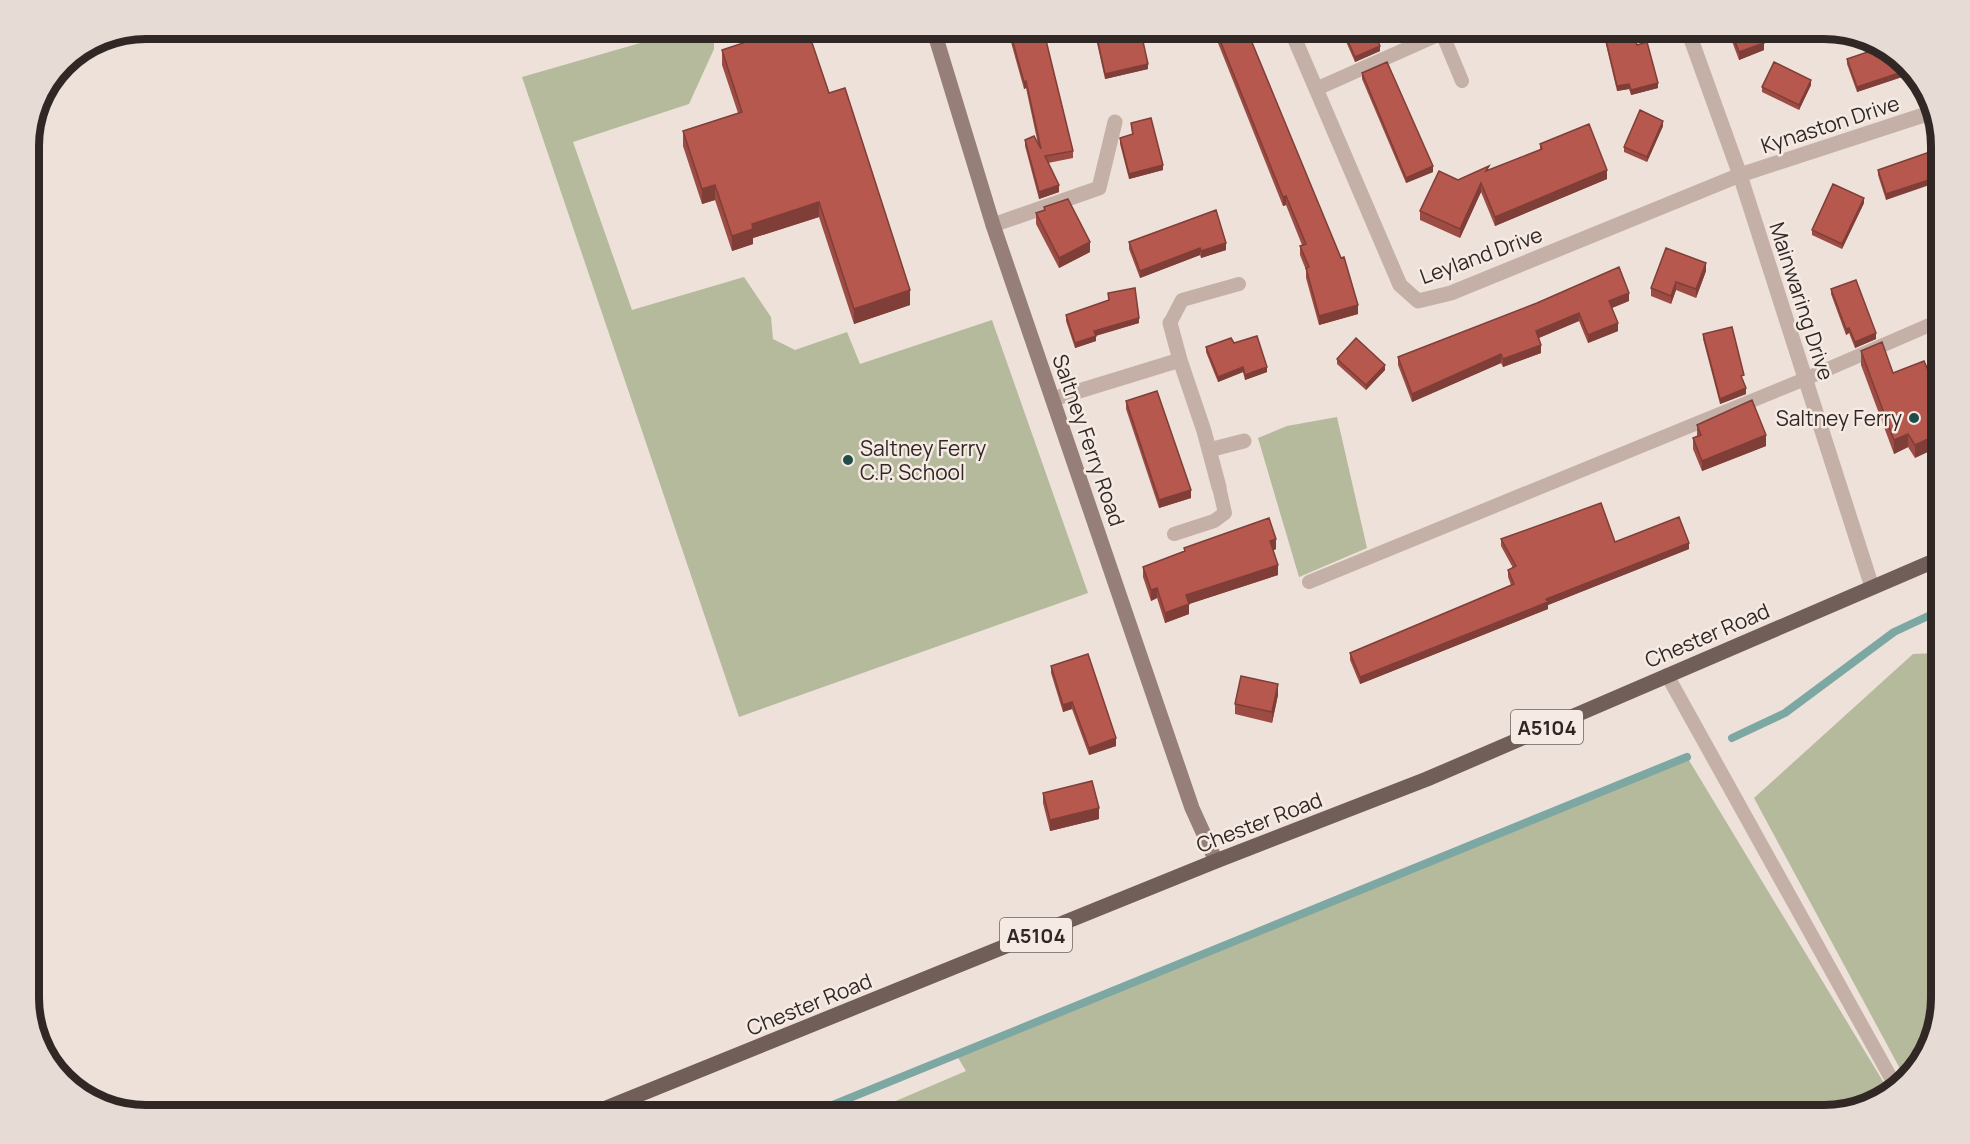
<svg xmlns="http://www.w3.org/2000/svg" width="1970" height="1144" font-family="Manrope,sans-serif">
	<style>
		.green { fill: #b4ba9b }
		.lines { fill: none; stroke-linecap: round; stroke-linejoin: round }
		.stream { stroke: #7ca7a2; stroke-width: 8 }
		.service { stroke: #c4b0a7; stroke-width: 14 }
		.minor { stroke: #c4b0a7; stroke-width: 15 }
		.secondary { stroke: #977f79; stroke-width: 15 }
		.primary { stroke: #715e59; stroke-width: 15 }
		.wall { fill: #9d4c43 }
		.shaded-wall { fill: #7f3e37 }
		.building { fill: #b6584e; stroke: #7f3e37; stroke-width: 1.5 }
		.poi-dot { fill: #214d49; stroke: #f6ebe4; stroke-width: 2 }
		.labels { text-anchor: middle; dominant-baseline: central; stroke-width: 5; stroke-linejoin: round; paint-order: stroke }
		.shield { fill: #f6ebe4; stroke: #6c625f; stroke-width: 1.5 }
		.shield-label { font-size: 20px; font-weight: bold; fill: #312826 }
		.street-label { font-size: 21px; fill: #312826; stroke: #f6ebe4 }
		.poi-label { font-size: 21px; fill: #312826; stroke: #f6ebe4; text-anchor: end }
		.rim { fill: none; stroke: #312826; stroke-width: 8 }
	</style>
	<rect width="100%" height="100%" fill="#ede1d9"/>
	<!-- green -->
	<path class="green" d="M689,29H714V49L689,104L573,142L632,310L744,277L771,317L773,339L795,350L847,332L860,364L992,320L1088,593L739,717L522,77Z
		M1337,417L1367,548L1299,577L1258,438L1287,426Z
		M1936,653L1941,666V999L1926,1057L1905,1078L1754,798L1913,654Z
		M1687,757L1890,1093L1883,1100L1825,1115H863L966,1071L957,1056Z"/>
	<g class="lines">
		<!-- stream -->
		<path class="stream" d="M1732,738L1785,713L1894,632L1941,610
			M808,1115L1687,757"/>
		<!-- service -->
		<path class="service" d="M1442,33L1462,81
			M1316,89L1442,33L1444,28
			M1170,323L1182,300L1239,284
			M1174,534L1214,521L1225,513L1219,487
			M1309,582L1805,379L1941,320
			M1667,675L1896,1087"/>
		<!-- minor -->
		<path class="minor" d="M1290,28L1400,285L1418,301L1451,293L1740,175L1933,112
			M1687,28L1740,175L1872,587
			M993,225L1099,188L1115,122
			M1170,323L1180,360
			M1053,399L1180,360L1204,431L1219,487
			M1209,450L1244,441"/>
		<!-- secondary -->
		<path class="secondary" d="M933,28L993,225L1192,808L1216,861"/>
		<!-- primary -->
		<path class="primary" d="M589,1115L1216,861L1427,779L1941,558"/>
	</g>
	<!-- wall -->
	<path class="wall" d="M1007,28H1043L1073,151V158L1048,163L1059,192L1039,199L1025,146V140L1038,144L1026,88L1024,89Z
		M1212,28H1246L1358,314L1319,325L1306,278V270L1300,255V246L1302,245L1286,205L1283,206Z
		M1340,28H1373L1380,51L1355,62Z
		M1602,28H1631L1637,45L1658,88L1631,95L1629,89L1617,91Z
		M1727,28H1759L1764,50L1739,60Z
		M1097,38L1148,69L1105,79L1097,43Z
		M772,42L829,93L910,305L854,324L819,217L753,238V244L732,251L715,200L702,204L683,146V131L738,113L722,65V50Z
		M1847,59L1905,76L1857,92L1847,64Z
		M1362,73L1433,172L1406,183L1362,79Z
		M1811,85L1799,110L1762,92V87Z
		M1131,123L1163,170L1129,179L1120,144V138L1132,134Z
		M1663,126L1647,162L1624,152V147Z
		M1540,144L1607,179L1495,226L1481,192L1460,238L1420,220V211L1458,180L1489,170L1540,150Z
		M1941,148L1886,200L1878,175V170Z
		M1864,203L1842,249L1812,235V230Z
		M1044,207L1090,252L1059,268L1036,224V213L1044,210Z
		M1129,242L1226,250L1201,258L1200,255L1140,278L1129,249Z
		M1706,271L1696,298L1676,290L1671,304L1651,296V288Z
		M1831,289L1876,339L1855,348L1849,333L1846,335L1831,294Z
		M1108,293L1139,323L1096,336V341L1075,348L1066,321V315L1109,300Z
		M1629,301L1612,308L1618,331L1588,343L1579,321L1539,338L1541,353L1503,367L1501,363L1412,402L1398,365V357Z
		M1703,334L1744,381H1743L1746,394L1720,404L1703,339Z
		M1234,343L1267,372L1245,380L1243,372L1218,382L1206,352V347Z
		M1861,351L1893,373L1924,361L1915,458L1908,447L1894,454L1861,365Z
		M1337,359L1385,370L1366,390L1337,364Z
		M1126,401L1191,498L1159,508L1126,409Z
		M1697,425L1766,446L1702,471L1693,449V438L1697,437Z
		M1501,539L1615,542L1689,549L1548,605V609L1360,684L1350,660V653L1511,585L1508,577V570L1513,568L1501,546Z
		M1184,548L1276,549L1273,550L1278,575L1189,604V614L1165,623L1157,598L1151,601L1143,577V567L1184,551Z
		M1051,666L1116,746L1089,755L1072,709L1063,712L1051,673Z
		M1278,695L1272,723L1235,714V704Z
		M1043,793L1099,819L1050,831L1043,803Z"/>
	<!-- shaded-wall -->
	<path class="shaded-wall" d="M1764,43V50L1739,60V52Z
		M1380,46V51L1355,62V57Z
		M1148,64V69L1105,79V74Z
		M1905,71V76L1857,92V87Z
		M1811,80V85L1799,110V105Z
		M1026,81V88L1024,89V82Z
		M1658,83V88L1631,95V90Z
		M1629,84V89L1617,91V86Z
		M1663,121V126L1647,162V157Z
		M1163,165V170L1129,179V174Z
		M1433,166V172L1406,183V178Z
		M1607,170V179L1495,226V217Z
		M1941,176V181L1886,200V194Z
		M1481,183V192L1460,238V229Z
		M715,185V200L702,204V189Z
		M1059,185V192L1039,199V192Z
		M1286,196V205L1283,206V197Z
		M1864,198V203L1842,249V244Z
		M819,202V217L753,238V244L732,251V236L752,224Z
		M1090,242V252L1059,268V258Z
		M1226,243V250L1201,258V251Z
		M1200,248V255L1140,278V271Z
		M1706,263V271L1696,298V289Z
		M1676,282V290L1671,304V296Z
		M910,290V305L854,324V309Z
		M1629,293V301L1609,309V301Z
		M1358,305V314L1319,325V316Z
		M1579,313V321L1536,339V331Z
		M1139,318V323L1094,336V331Z
		M1618,323V331L1588,343V335Z
		M1849,328V333L1846,335V329Z
		M1876,333V339L1855,348V342Z
		M1096,336V341L1075,348V343Z
		M1541,345V353L1503,367V359Z
		M1501,354V363L1412,402V394Z
		M1385,365V370L1366,390V385Z
		M1243,367V372L1218,382V377Z
		M1267,367V372L1245,380V375Z
		M1746,388V394L1720,404V399Z
		M1941,433V446L1915,458V445Z
		M1908,434V447L1894,454V440Z
		M1766,435V446L1702,471V461Z
		M1191,490V498L1159,508V500Z
		M1276,539V549L1270,552V541Z
		M1689,543V549L1548,605V609L1360,684V677L1546,599Z
		M1278,565V575L1189,604V614L1165,623V613L1186,595Z
		M1157,588V598L1151,601V590Z
		M1278,684V695L1272,723V712Z
		M1072,702V709L1063,712V705Z
		M1116,738V746L1089,755V748Z
		M1099,808V819L1050,831V820Z"/>
	<!-- building -->
	<path class="building" d="M1009,28H1043L1073,151L1045,156L1059,185L1039,192L1025,140L1034,136L1041,149L1026,81L1024,82Z
		M1138,28H1140L1148,64L1105,74L1097,38Z
		M1215,28H1246L1341,258L1344,257L1358,305L1319,316L1306,268L1309,267L1300,246L1306,244L1286,196L1283,197Z
		M1342,28H1373L1380,46L1355,57Z
		M1603,28H1631L1637,45L1647,42L1658,83L1631,90L1629,84L1617,86Z
		M1730,28H1759L1764,43L1739,52Z
		M808,31L829,93L845,88L910,290L854,309L819,202L752,224L753,229L732,236L715,185L702,189L683,131L742,112L722,50L770,34L772,42Z
		M1885,46L1902,63L1905,71L1857,87L1847,59Z
		M1387,62L1433,166L1406,178L1362,73Z
		M1774,62L1811,80L1799,105L1762,87Z
		M1640,110L1663,121L1647,157L1624,147Z
		M1151,118L1163,165L1129,174L1120,138L1133,134L1131,123Z
		M1589,124L1607,170L1495,217L1481,183L1460,229L1420,211L1439,171L1458,180L1489,166L1486,171L1542,149L1540,144Z
		M1941,148V176L1886,194L1878,170Z
		M1833,184L1864,198L1842,244L1812,230Z
		M1068,199L1090,242L1059,258L1036,213L1045,210L1044,207Z
		M1216,210L1226,243L1201,251L1200,248L1140,271L1129,242Z
		M1666,248L1706,263L1696,289L1676,282L1671,296L1651,288Z
		M1619,267L1629,293L1609,301L1618,323L1588,335L1579,313L1536,331L1541,345L1503,359L1501,354L1412,394L1398,357L1537,303Z
		M1856,280L1876,333L1855,342L1849,328L1846,329L1831,289Z
		M1135,288L1139,318L1094,331L1096,336L1075,343L1066,315L1109,300L1108,293Z
		M1732,327L1744,375L1741,376L1746,388L1720,399L1703,334Z
		M1257,336L1267,367L1245,375L1243,367L1218,377L1206,347L1231,338L1234,343Z
		M1356,338L1385,365L1366,385L1337,359Z
		M1882,342L1893,373L1924,361L1937,391L1941,389V433L1915,445L1908,434L1894,440L1861,351Z
		M1157,391L1191,490L1159,500L1126,401Z
		M1752,400L1766,435L1702,461L1693,438L1701,435L1697,425Z
		M1601,503L1615,542L1679,517L1689,543L1546,599L1548,602L1360,677L1350,653L1514,584L1508,570L1516,566L1501,539Z
		M1269,518L1276,539L1270,541L1278,565L1186,595L1189,604L1165,613L1157,588L1151,590L1143,567L1185,551L1184,548Z
		M1088,654L1116,738L1089,748L1072,702L1063,705L1051,666Z
		M1241,676L1278,684L1272,712L1235,704Z
		M1092,781L1099,808L1050,820L1043,793Z"/>
	<!-- markers -->
	<g class="poi-dot">
		<circle cx="1914" cy="418" r="6"/>
		<circle cx="848" cy="460" r="6"/>
	</g>
	<g class="labels">
		<!-- shield labels -->
		<g class="shield">
			<rect x="1511" y="710" width="72" height="34" rx="4.5"/>
			<rect x="1000" y="918" width="72" height="34" rx="4.5"/>
		</g>
		<g class="shield-label">
			<text x="1547" y="727">A5104</text>
			<text x="1036" y="935">A5104</text>
		</g>
		<!-- street labels -->
		<g class="street-label">
			<text transform="translate(1830 124) rotate(-18)">Kynaston Drive</text>
			<text transform="translate(1481 255) rotate(-20)">Leyland Drive</text>
			<text transform="translate(1802 301) rotate(72)">Mainwaring Drive</text>
			<text transform="translate(1089 440) rotate(71)">Saltney Ferry Road</text>
			<text transform="translate(1707 635) rotate(-23)">Chester Road</text>
			<text transform="translate(1259 822) rotate(-21)">Chester Road</text>
			<text transform="translate(809 1004) rotate(-22)">Chester Road</text>
		</g>
		<!-- poi labels -->
		<g class="poi-label">
			<text x="1902" y="418">Saltney Ferry</text>
			<text x="860" y="448" text-anchor="start">Saltney Ferry<tspan x="860" dy="24">C.P. School</tspan></text>
		</g>
	</g>
	<!-- crop -->
	<path d="M0 0H1970V1144H0ZM146 39H1824A107 107 0 0 1 1931 146V998A107 107 0 0 1 1824 1105H146A107 107 0 0 1 39 998V146A107 107 0 0 1 146 39Z" fill="#e6dbd5" fill-rule="evenodd"/>
	<path class="rim" d="M146 39H1824A107 107 0 0 1 1931 146V998A107 107 0 0 1 1824 1105H146A107 107 0 0 1 39 998V146A107 107 0 0 1 146 39Z"/>
</svg>
